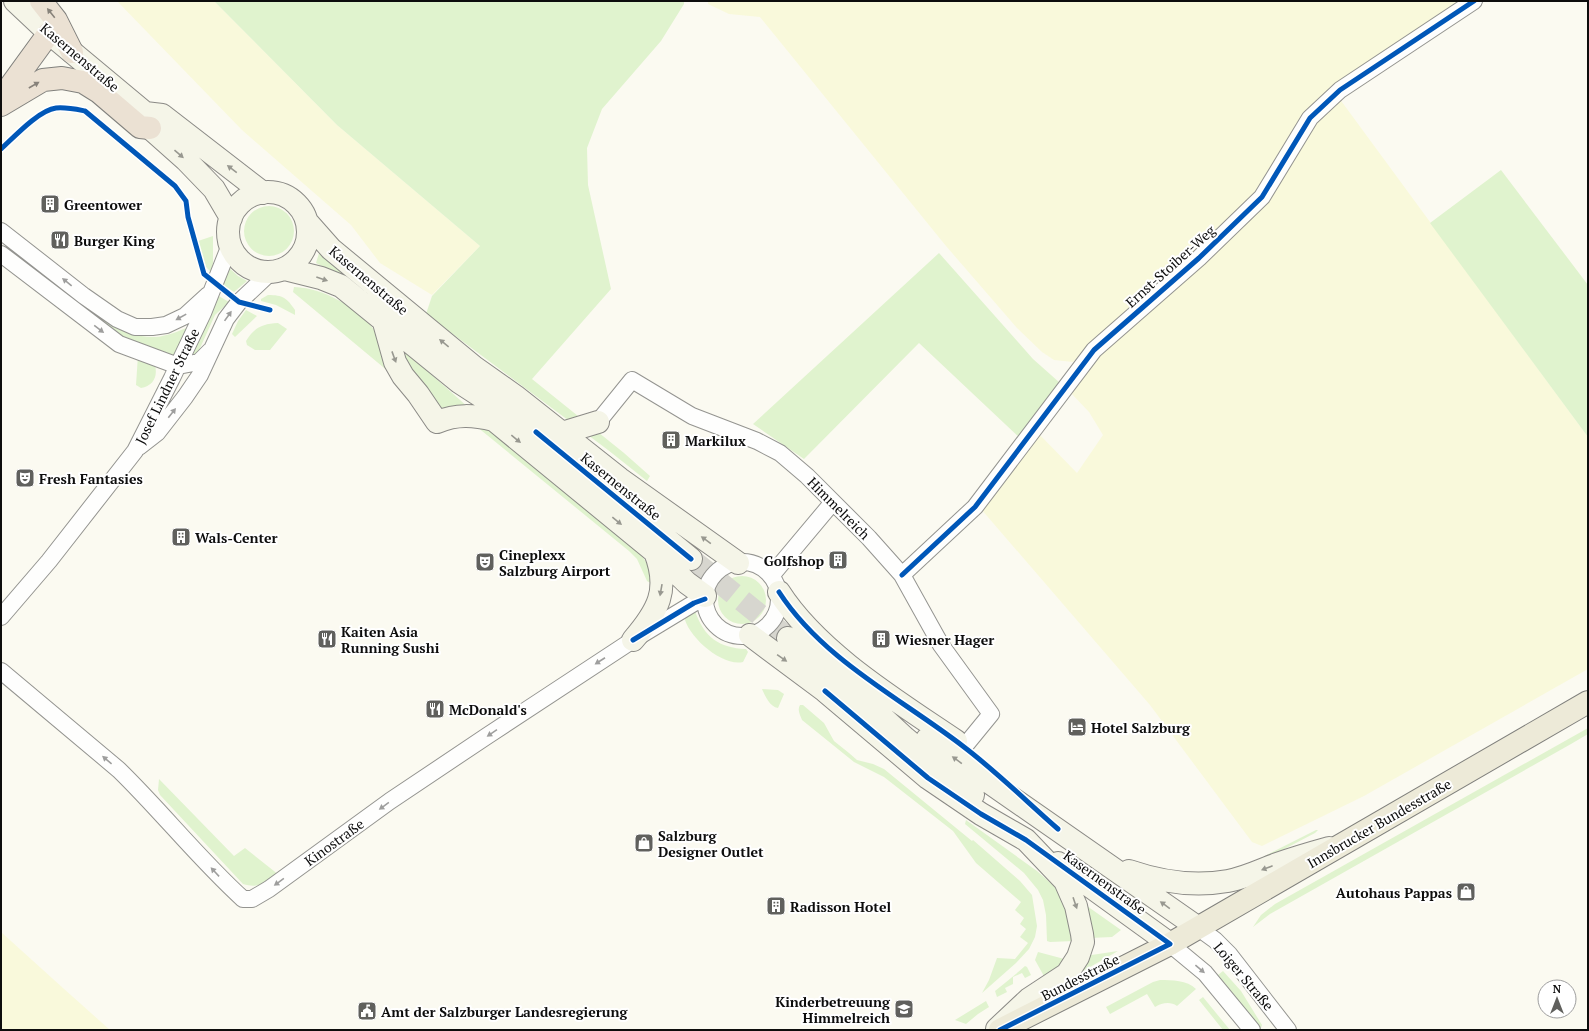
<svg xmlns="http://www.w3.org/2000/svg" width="1589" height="1031" font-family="'PT Serif',serif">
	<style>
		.farmland { fill: #f9f9db }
		.green { fill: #e0f3ce }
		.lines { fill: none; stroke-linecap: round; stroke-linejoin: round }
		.secondary-tunnel { stroke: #d7d6cf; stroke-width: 22; stroke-dasharray: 22 11; stroke-linecap: butt }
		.minor-casing { stroke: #949490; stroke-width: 18 }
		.secondary-casing { stroke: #8b8a86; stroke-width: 24 }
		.primary-casing { stroke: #81817d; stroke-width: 24 }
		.motorway-casing { stroke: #81817d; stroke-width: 24 }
		.minor { stroke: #fefefd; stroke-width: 16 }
		.secondary { stroke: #f5f5e8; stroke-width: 22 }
		.primary { stroke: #edead8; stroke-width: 22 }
		.motorway { stroke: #ebe1d3; stroke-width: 22 }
		.cycleway-casing { stroke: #fff; stroke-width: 8 }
		.cycleway { stroke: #0057b8; stroke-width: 5 }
		.oneway { fill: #87827a }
		.oneway2 { fill: #989890 }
		.oneway3 { fill: #9e9e9d }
		.labels { text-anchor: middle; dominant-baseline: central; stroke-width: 4; stroke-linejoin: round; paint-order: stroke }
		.street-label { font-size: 14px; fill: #0d0d0d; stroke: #fff }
		.poi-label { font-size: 14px; font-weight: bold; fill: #0d0d0d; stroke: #fff; text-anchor: start }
	</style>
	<rect width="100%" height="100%" fill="#fbfaf1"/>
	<!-- farmland -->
	<path class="farmland" d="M117,1H214L337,125L480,246L432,295L380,263L351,225L242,130Z
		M708,1H1458L1333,86L1256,196L1073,362L1054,360L1042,352L1017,328L946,246L760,17L729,14L708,4Z
		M1339,98L1588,437V669L1364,796L1262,846L1252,842L1150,705L981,509L1000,489L1038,433L1077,473L1103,435L1089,412L1070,392L1093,358L1203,260L1316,120Z
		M1,932L63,988L110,1030H1Z"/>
	<!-- green -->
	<path class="green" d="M214,1H684V4L661,41L602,109L587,148L588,185L611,289L532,379L624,453L650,476L647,481L608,450L426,314L432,296L480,246L337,125Z
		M1501,170L1588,285V437L1430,223Z
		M244 231a25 25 0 1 1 50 0a25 25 0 1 1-50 0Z
		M213,236V263L211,272L206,267L198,241Z
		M319,253L328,260L464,371L349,280L316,263Z
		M939,253L1033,359L1060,383L1021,439L919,343L804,459L753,424Z
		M227,266L238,276L247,281L234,292L222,284Z
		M294,287C311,288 324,292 338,300C344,303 350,306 355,310C378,326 389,358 401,382L293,292Z
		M217,295L229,302L215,315L196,357H193L191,355Z
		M268,295C283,295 287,298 295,310V315L276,305L261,301V299Z
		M78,297C101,315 125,339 156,337C167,336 179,331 189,327L175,358L113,332L74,302Z
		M246,310L257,316L235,337L232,334L238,321Z
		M278,323L287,329L270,350H255L247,345L246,341C255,327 262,324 278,323Z
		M396,343L469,408L433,411L404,360Z
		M138,355L155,365C158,377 153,386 141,388L136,385Z
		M471,422L485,426L636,547L648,565L652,584L647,581L637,559L629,551Z
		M718 600a24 24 0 1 1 48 0a24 24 0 1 1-48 0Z
		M695,611C704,637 719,648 746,649L748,652L743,662C722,667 687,636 684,616Z
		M762,689L778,690L784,694L778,708C770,707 765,696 762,689Z
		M800,705H803L824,723L834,741L849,753L857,760L873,764L884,769L972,841L973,840L1020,881L1032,895L1037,926L1035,937L1029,949L1016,963L982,993L989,980L997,958L1015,959L1028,943L1020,937L1026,929L1020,924L1024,918L1015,910L1021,902L976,863L953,831L884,777L854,762L802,720C800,715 797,710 800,705Z
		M1588,728V734L1571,744L1270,914L1253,927L1261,915L1275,904Z
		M159,779L234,856L245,848L279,875C266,882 259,889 243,884L160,795L158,790Z
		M966,820L1037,871L1054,886L1065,901L1074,941L1050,942L1047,941L1046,915L1043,900L1038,890L1024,873L965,824Z
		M1316,830H1318L1315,833L1246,869L1194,875L1196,872L1221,871L1251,863Z
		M1087,906L1121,930L1112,937L1090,938Z
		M1118,951L1083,971L1080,970L1085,956Z
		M1038,952L1068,960L1045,978L1035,960Z
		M1025,966L1027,967L1031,975L1025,978L1022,973L1013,977V984L1005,988L1007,992L997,997L995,991C1005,983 1015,975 1025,966Z
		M1223,971L1241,991L1262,1025L1261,1028L1218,975Z
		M1160,980C1172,980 1187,980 1196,989L1177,1006C1170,1001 1162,1003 1155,1007L1147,994L1110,1014L1106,1007L1153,982Z
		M1203,997L1230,1030H1223L1199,1000Z
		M986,1001L989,1007L978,1014L966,1024L955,1020Z"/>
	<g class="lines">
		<!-- secondary-tunnel -->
		<path class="secondary-tunnel" d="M691,559L788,638"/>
		<defs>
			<path id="minor" d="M1,231L84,296L117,319L135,327H152L166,325L185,316L208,295
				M1,254L119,344L178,366L199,362L210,351
				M598,422L632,380L692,416L757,441L780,453L807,476L869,538L902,575L941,645L991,714L964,747
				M139,447L157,433L185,397L200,375L226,319L239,302L271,272
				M705 599a37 37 0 1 1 74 0a37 37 0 1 1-74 0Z
				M902,575L975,507L1094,350L1199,258L1262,197L1310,118L1340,90L1474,1
				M771,576L833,502
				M1,617L49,561L135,451L172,378L203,313L230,245
				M1,671L119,770C162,812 199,859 243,899H252L269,889L390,801L487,736L633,640L694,603L705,599
				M1197,927L1215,940L1229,954L1288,1030
				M1170,944L1205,973L1252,1030"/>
			<path id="secondary" d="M15,1L49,33L145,113L162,115L263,193
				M145,113L150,128L186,160L214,189L231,218
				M228 232a40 40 0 1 1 80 0a40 40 0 1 1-80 0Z
				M308,223L331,249L474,367L484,378
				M285,269L321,278L341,286L459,382L536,432L691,559
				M383,319L395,362L403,376L418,394L437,422C457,414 473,415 494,420
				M474,367L515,396L620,479L738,563
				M488,414L494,420L655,552L687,583L705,596
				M562,433L598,422
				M779,592C818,653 897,701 956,741
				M750,635L825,691L928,778L981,814L1026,840L1065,881L1076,906L1082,934L1083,942L1078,957L1067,974L1029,999L997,1029
				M788,638L851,688L905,738L973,795
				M633,640C658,611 670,590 655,552
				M927,739L1197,927
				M1058,863L1170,944
				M1129,871C1161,882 1194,887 1228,881C1245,878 1261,870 1277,864C1294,858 1311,853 1329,848"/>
			<path id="primary" d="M1000,1030L1170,944L1588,702"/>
			<path id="motorway" d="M41,1L56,20L72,52
				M1,99L49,33
				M1,105L43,80L62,78L83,82L99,92L140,127L150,128"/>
		</defs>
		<!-- minor casing -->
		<use href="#minor" class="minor-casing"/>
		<!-- secondary casing -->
		<use href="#secondary" class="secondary-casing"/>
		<!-- primary casing -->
		<use href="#primary" class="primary-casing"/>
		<!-- motorway casing -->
		<use href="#motorway" class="motorway-casing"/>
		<!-- minor -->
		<use href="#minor" class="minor"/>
		<!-- secondary -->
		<use href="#secondary" class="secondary"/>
		<!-- primary -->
		<use href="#primary" class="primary"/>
		<!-- motorway -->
		<use href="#motorway" class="motorway"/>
		<defs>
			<path id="cycleway" d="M1,149C14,137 39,110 56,108C66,107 75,109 85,111L175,186L186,201L188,217L204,274L239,302L270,310
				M536,432L691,559
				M902,575L975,507L1094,350L1199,258L1262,197L1310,118L1340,90L1474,1
				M779,592C823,660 902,699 964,747C997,772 1027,802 1058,829
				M633,640L694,603L705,599
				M825,691L928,778L981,814L1026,840L1170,944L1000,1030"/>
		</defs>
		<!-- cycleway casing -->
		<use href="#cycleway" class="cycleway-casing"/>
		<!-- cycleway -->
		<use href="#cycleway" class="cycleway"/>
	</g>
	<!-- one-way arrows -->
	<defs><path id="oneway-solid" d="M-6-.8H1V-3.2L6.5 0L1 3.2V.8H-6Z"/></defs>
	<g class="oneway">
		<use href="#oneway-solid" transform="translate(51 13) rotate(-129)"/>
		<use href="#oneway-solid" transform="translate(34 85) rotate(-30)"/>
	</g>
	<g class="oneway2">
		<use href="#oneway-solid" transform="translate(179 154) rotate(41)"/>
		<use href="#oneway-solid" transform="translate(232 169) rotate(-143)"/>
		<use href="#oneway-solid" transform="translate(322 279) rotate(19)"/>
		<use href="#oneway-solid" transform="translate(444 343) rotate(-141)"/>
		<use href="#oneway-solid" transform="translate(394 357) rotate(70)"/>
		<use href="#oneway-solid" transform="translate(516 439) rotate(39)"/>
		<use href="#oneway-solid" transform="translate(617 521) rotate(39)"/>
		<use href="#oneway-solid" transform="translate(706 540) rotate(-144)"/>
		<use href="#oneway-solid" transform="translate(661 590) rotate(100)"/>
		<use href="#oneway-solid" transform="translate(782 658) rotate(35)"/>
		<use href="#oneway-solid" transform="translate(957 760) rotate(-144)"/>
		<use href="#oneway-solid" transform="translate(1267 868) rotate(159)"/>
		<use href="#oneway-solid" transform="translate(1075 903) rotate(71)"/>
		<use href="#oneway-solid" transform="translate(1165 905) rotate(-144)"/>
	</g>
	<g class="oneway3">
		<use href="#oneway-solid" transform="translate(67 282) rotate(-141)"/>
		<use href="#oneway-solid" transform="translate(228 316) rotate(-55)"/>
		<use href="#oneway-solid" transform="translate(181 317) rotate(151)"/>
		<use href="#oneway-solid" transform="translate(99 329) rotate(37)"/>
		<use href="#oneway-solid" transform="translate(172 413) rotate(-52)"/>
		<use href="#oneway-solid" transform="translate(600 661) rotate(147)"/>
		<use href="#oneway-solid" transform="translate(492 733) rotate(146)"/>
		<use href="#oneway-solid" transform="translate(107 760) rotate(-140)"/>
		<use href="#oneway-solid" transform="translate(384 806) rotate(144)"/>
		<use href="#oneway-solid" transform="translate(215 872) rotate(-133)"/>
		<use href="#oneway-solid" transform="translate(279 882) rotate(144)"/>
		<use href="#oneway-solid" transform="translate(1200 969) rotate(40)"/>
	</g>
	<!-- icons -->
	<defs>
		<symbol id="building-square" viewBox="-11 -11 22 22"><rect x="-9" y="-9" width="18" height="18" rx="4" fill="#60605d" stroke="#fff"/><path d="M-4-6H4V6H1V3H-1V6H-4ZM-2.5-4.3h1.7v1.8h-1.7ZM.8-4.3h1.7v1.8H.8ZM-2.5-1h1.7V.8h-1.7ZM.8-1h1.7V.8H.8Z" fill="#fff"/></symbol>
		<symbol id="restaurant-square" viewBox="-11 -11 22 22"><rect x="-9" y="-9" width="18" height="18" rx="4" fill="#60605d" stroke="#fff"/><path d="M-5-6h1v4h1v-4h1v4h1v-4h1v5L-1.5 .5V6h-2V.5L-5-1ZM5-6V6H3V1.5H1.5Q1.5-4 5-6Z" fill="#fff"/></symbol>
		<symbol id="theatre-square" viewBox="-11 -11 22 22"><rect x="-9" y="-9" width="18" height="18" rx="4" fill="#60605d" stroke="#fff"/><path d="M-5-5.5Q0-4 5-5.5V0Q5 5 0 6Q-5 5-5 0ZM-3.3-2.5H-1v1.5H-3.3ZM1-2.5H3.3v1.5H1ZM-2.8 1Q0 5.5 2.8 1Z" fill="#fff"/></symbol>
		<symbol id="hotel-square" viewBox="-11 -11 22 22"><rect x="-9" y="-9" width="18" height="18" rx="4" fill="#60605d" stroke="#fff"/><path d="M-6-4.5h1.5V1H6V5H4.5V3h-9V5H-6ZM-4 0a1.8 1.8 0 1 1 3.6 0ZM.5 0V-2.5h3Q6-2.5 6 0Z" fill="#fff"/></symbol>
		<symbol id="shop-square" viewBox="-11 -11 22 22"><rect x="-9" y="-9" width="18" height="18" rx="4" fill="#60605d" stroke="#fff"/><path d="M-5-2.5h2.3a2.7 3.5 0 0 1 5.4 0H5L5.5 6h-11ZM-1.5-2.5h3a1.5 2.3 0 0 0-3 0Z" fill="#fff"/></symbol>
		<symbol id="school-square" viewBox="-11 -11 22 22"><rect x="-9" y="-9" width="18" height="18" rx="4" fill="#60605d" stroke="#fff"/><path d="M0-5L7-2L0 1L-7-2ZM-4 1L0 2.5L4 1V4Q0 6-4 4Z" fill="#fff"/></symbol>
		<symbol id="civic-square" viewBox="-11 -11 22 22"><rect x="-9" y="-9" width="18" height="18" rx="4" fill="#60605d" stroke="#fff"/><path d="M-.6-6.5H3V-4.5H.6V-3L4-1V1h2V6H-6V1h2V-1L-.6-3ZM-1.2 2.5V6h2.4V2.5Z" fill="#fff"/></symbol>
	</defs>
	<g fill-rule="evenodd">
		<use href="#building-square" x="39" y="193" width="22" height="22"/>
		<use href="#restaurant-square" x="49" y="229" width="22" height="22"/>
		<use href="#building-square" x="660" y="429" width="22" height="22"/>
		<use href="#theatre-square" x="14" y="467" width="22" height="22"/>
		<use href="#building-square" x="170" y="526" width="22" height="22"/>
		<use href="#building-square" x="827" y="549" width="22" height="22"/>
		<use href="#theatre-square" x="474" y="551" width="22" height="22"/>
		<use href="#restaurant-square" x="316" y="628" width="22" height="22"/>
		<use href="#building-square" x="870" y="628" width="22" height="22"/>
		<use href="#restaurant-square" x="424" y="698" width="22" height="22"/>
		<use href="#hotel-square" x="1066" y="716" width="22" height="22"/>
		<use href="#shop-square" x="633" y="832" width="22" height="22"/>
		<use href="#shop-square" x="1455" y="881" width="22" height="22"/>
		<use href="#building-square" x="765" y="895" width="22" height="22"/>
		<use href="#school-square" x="893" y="998" width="22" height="22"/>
		<use href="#civic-square" x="356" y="1000" width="22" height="22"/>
	</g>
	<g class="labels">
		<!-- street labels -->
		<g class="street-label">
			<text transform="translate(80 57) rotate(40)">Kasernenstraße</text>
			<text transform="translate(1170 266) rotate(-42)">Ernst-Stoiber-Weg</text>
			<text transform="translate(369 280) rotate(40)">Kasernenstraße</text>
			<text transform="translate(167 386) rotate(-64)">Josef Lindner Straße</text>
			<text transform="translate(621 486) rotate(39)">Kasernenstraße</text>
			<text transform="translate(839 508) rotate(45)">Himmelreich</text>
			<text transform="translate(1379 823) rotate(-30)">Innsbrucker Bundesstraße</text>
			<text transform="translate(334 842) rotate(-36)">Kinostraße</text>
			<text transform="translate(1105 882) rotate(36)">Kasernenstraße</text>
			<text transform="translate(1244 976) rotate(50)">Loiger Straße</text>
			<text transform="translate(1080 977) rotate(-27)">Bundesstraße</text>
		</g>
		<!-- poi labels -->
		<g class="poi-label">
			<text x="64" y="204">Greentower</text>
			<text x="74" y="240">Burger King</text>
			<text x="685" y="440">Markilux</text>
			<text x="39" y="478">Fresh Fantasies</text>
			<text x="195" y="537">Wals-Center</text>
			<text x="499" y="554">Cineplexx<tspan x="499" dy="16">Salzburg Airport</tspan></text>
			<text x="824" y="560" text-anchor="end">Golfshop</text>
			<text x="341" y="631">Kaiten Asia<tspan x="341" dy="16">Running Sushi</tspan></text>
			<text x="895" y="639">Wiesner Hager</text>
			<text x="449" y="709">McDonald's</text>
			<text x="1091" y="727">Hotel Salzburg</text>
			<text x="658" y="835">Salzburg<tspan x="658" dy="16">Designer Outlet</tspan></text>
			<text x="1452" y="892" text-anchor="end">Autohaus Pappas</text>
			<text x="790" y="906">Radisson Hotel</text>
			<text x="890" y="1001" text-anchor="end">Kinderbetreuung<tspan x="890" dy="16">Himmelreich</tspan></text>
			<text x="381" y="1011">Amt der Salzburger Landesregierung</text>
		</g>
	</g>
	<!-- border -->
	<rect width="1589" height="1031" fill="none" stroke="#0d0d0d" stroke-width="4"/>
	<!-- north arrow -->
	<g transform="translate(1557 999)"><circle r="19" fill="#ffffff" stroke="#9e9e9e"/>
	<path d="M0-3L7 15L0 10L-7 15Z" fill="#60605d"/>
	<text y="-6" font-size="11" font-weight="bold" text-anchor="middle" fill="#0d0d0d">N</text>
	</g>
</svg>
